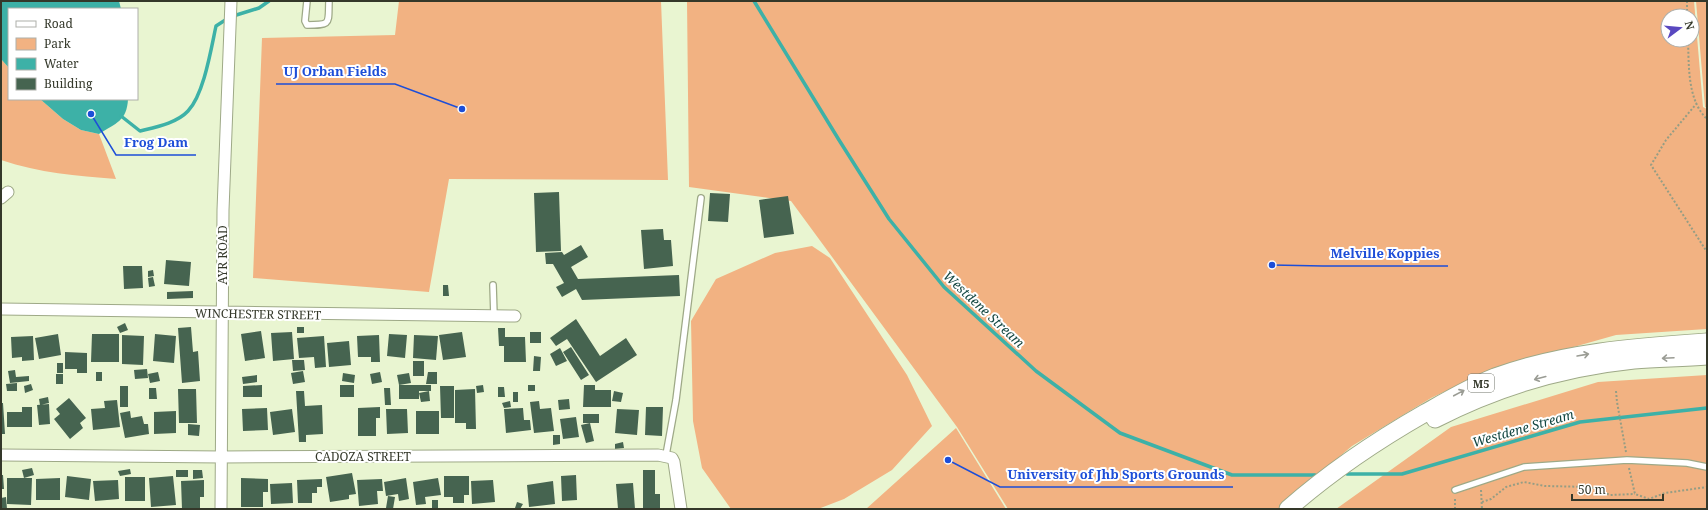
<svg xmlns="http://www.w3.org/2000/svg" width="1708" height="510" font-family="'Noto Serif',serif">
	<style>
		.green { fill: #f2b282; fill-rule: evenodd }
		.water { fill: #3db1a7 }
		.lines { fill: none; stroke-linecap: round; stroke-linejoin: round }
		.stream { stroke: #3db1a7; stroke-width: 3.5 }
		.building { fill: #466450 }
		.lane-casing { stroke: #9ea987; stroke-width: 8 }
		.street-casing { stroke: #9ea987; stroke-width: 13 }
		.primary-casing { stroke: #9ea987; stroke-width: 19 }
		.path { stroke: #959d84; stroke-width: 2; stroke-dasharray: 2 2; stroke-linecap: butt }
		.lane { stroke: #fff; stroke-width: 5.5 }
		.street { stroke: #fff; stroke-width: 11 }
		.primary { stroke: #fff; stroke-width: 17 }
		.oneway { stroke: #9a9c94 }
		.labels { text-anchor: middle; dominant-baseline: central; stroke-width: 4; stroke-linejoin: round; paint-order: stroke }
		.shield { fill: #fff; stroke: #71746a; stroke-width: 1 }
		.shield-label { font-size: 11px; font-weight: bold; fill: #34382a }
		.street-label { font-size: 12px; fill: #34382a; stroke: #fff }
		.water-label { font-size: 13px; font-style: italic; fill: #144742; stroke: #fff }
		.leader { fill: none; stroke: #1d4ed8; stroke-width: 1.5 }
		.callout-dot { fill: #1d4ed8; stroke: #fff; stroke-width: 1.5 }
		.callout-label { font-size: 13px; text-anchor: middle; font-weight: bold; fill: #1d4ed8; stroke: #fff; stroke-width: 4; stroke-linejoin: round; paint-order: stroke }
	</style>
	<rect width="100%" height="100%" fill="#e9f5d1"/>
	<!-- green -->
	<path class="green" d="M399,1H661L668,180L449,179L429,292L253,278L262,38L395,35Z
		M687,1H1694L1703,107L1707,109V329L1616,335L1488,371L1431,398L1352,446L1278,509H1008L957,427L791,201L689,187ZM1668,16H1692V40H1668Z
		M1696,1H1707V108L1705,107Z
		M1,59L9,68V99H40L63,119L81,130L99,134L116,179C76,176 40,173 1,160Z
		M812,246L830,258L907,375L932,426L892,470L844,499L818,509H731L702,468L693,421L691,321L716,279L775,253Z
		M1707,375V509H1336L1451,427L1598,382Z
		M956,428L1006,509H866Z"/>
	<!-- water -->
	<path class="water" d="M1,1H119L121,9H9V68L1,59Z
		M40,99H128C127,121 116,123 99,134L81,130L63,119Z"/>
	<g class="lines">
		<!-- stream -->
		<path class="stream" d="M754,1L839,140L889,219L944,287L1036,371L1120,433L1232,475H1315
			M121,116L140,131C156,127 177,123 188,111C204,94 211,49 216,26L230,17L259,8L269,1
			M1347,474H1402L1580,422L1707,408"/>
	</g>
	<!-- building -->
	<path class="building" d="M559,192L561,251L536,252L534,193Z
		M710,193L730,194L728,222L708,221Z
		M788,196L794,234L764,238L759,200Z
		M663,229L664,240H671L673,266L644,269L641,230Z
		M581,245L588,257L571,267L578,279L679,275L680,296L582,300L576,289L562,297L556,287L564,283L553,264H546L545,253L562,252L564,255Z
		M166,260L191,262L189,286L164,284Z
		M123,266H142L143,288L124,289Z
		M153,270L154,276L148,277V271Z
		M153,277L155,286L149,287L148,278Z
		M443,285H448L449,296H443Z
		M193,291V298L167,299V292Z
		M576,319L600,356L626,338L637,355L596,382L567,339L556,346L550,338Z
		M125,323L128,330L120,333L117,327Z
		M191,327L193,352L198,351L200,381L182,383L178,328Z
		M297,327H304V333H297Z
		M498,328H505V337H525L526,362H504V346H499Z
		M261,331L265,358L245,361L241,334Z
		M292,332L294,359L273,361L271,333Z
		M462,332L466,357L443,360L439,335Z
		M530,332H541V343H530Z
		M58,334L61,355L39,359L35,338Z
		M92,334H119V362H91Z
		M155,334L176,336L174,363L153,361Z
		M389,334L407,335L405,358L387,356Z
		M122,335L144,336L143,365L122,364Z
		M379,335L380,362H371V357H358L357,336Z
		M414,335L438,336L436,360L413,358Z
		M33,336L34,360L22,361V357L12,358L11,337Z
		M324,336L326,367L315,368L314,357L299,358L297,338Z
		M349,341L351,365L329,367L327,343Z
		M571,347L589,375L581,380L563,352Z
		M560,348L567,361L556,366L550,354Z
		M65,352L87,353V373H77V369H65Z
		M534,356L541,357L540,371H533Z
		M292,360H304L305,370L293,371Z
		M413,361H424V376H413Z
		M57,363H63V373H57Z
		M147,369L148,378L135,379L134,370Z
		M15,370L16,377L29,376V381L10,383L8,371Z
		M303,371L305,382L293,384L291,373Z
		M96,372H102V381H96Z
		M158,372L160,381L150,383L148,374Z
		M380,372L382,382L372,384L370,374Z
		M428,372H437V384H426Z
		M343,373L355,375L354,383L342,381Z
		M409,373L411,383L399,385L397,375Z
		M56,374H63V384H56Z
		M257,375V382L243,384L242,377Z
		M17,383V391H7L6,384Z
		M31,384L33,390L25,393L24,386Z
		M262,385V397H243V386Z
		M340,385H354V397H340Z
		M399,385H431V391H419V399H399Z
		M483,385L484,392L477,393L476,386Z
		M528,385H535V391H528Z
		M584,385H595V390H611V407H583Z
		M120,386H128V407H120Z
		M440,386H454V418H441Z
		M498,387H504L505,397H498Z
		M149,388H156L157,399H149Z
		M384,388H390L391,405H385Z
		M178,389H196L197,423H179Z
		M475,389L476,429H466V423H455V390Z
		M296,391H304L305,406L322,405L323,434L306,435V442H299Z
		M429,391L430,401L421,402L419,393Z
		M614,391L623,393L621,402L612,401Z
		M513,392H518V402H513Z
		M48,397L49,403L40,405L39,399Z
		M69,398L86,418L80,423L83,428L70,439L54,419L60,414L56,409Z
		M569,399L570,409L559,410L558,400Z
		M117,400L120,427L93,430L91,409L105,408L104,401Z
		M510,401L511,407L504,408L502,403Z
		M539,401L540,409L551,408L554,431L534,433L530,402Z
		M1,403H3L5,434H1Z
		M49,404L50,424L39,425L37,405Z
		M22,407H32V427H7V412H22Z
		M380,407V418H376V436H358V408Z
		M646,407H663L662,436L645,435Z
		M267,408L268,430L243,431L242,409Z
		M523,408L524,420H530L531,430L506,433L504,409Z
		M292,409L295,432L273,435L270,412Z
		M386,409H407L408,433L387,434Z
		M617,409L639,410L637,435L615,433Z
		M130,411L131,418L142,416L144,424H148L149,434L125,438L120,413Z
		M176,411V433L154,434V412Z
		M416,411H439V434H416Z
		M583,414H599V423H583Z
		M576,417L579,437L563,439L560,419Z
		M590,423L594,441L586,443L581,425Z
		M188,424L200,425L199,436L188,435Z
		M553,435H560V444L553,445Z
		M623,442L624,448L615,449V444Z
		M32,468L34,475L24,478L22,470Z
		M130,469L131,474L120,476L118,471Z
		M176,470H188V477H176Z
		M193,470H202L203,478L193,479Z
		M643,470H655V494H660V509H643Z
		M352,473L356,494L349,495V499L330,502L326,477Z
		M1,475H3L4,489H1Z
		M576,475L577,500L562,501L561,476Z
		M67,476L91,479L89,500L65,497Z
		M173,476L176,505L151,507L149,478Z
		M444,476H469V495H464V503H453V497H444Z
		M125,477H145V501H125Z
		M7,478H32L31,505L7,504Z
		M60,478V500H36V479Z
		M241,478L268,479V492H263V507H241Z
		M406,478L409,499L399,501L398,494L386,496L384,482Z
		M438,478L441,495L425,497L426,504L416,505L413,482Z
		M322,479V487H317V493H312V503H298L297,480Z
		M382,479L383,491H377L378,504L359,506L357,480Z
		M118,480L119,499L95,501L93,481Z
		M204,480V497H200V509H182L181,481Z
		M493,480L495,502L472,504L471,481Z
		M553,481L555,504L529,507L527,485Z
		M292,483L293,503L271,504L270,484Z
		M633,483L635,509H618L616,484Z
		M388,496L395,497L393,509L386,508Z
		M6,497L7,509H1V498Z
		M432,500H438V509H432Z
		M517,502L523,504L520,509L515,508Z"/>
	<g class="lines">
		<defs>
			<path id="lane" d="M307,1L305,21L307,25C332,25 328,24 329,1
				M493,285L494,316
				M666,455L676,400L701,198
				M1455,490L1524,467L1627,460L1687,463L1707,467"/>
			<path id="street" d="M1,198L8,192
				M1,309L515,316
				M1,455L222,457L658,455L672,458L674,462L681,509
				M221,509L223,210L231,1"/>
			<path id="primary" d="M1435,419C1497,387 1565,367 1634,360C1658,358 1683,358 1707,356
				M1288,509C1330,472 1376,441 1425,413C1448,400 1470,387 1495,377C1563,352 1636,347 1707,342"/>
		</defs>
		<!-- lane casing -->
		<use href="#lane" class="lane-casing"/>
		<!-- street casing -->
		<use href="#street" class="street-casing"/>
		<!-- primary casing -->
		<use href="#primary" class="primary-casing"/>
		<!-- path -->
		<path class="path" d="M1687,1V16
			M1688,40C1689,65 1687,100 1707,119
			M1697,103L1666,140L1651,165L1707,252
			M1616,391L1617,402L1626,452
			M1629,468L1635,494L1649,499L1665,493L1707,487
			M1481,490L1482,509
			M1482,502L1491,499L1506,487L1524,482L1545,486L1591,487L1610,495L1635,494
			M1455,509V498"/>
		<!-- lane -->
		<use href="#lane" class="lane"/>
		<!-- street -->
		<use href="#street" class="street"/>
		<!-- primary -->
		<use href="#primary" class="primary"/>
	</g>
	<!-- one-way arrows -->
	<defs><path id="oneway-shaft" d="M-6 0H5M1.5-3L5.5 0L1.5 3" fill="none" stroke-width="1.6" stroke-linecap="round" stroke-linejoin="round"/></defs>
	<g class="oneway">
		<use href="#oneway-shaft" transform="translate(1583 355) rotate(-10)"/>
		<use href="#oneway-shaft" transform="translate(1668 358) rotate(177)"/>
		<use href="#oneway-shaft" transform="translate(1540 378) rotate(165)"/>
		<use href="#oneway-shaft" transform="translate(1459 393) rotate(-28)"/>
	</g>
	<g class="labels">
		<!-- shield labels -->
		<rect class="shield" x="1468" y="374" width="26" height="18" rx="3"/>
		<g class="shield-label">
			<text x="1481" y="383">M5</text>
		</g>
		<!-- street labels -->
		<g class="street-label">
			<text transform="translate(222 255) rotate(-90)">AYR ROAD</text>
			<text transform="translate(258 314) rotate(1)">WINCHESTER STREET</text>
			<text x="363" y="456">CADOZA STREET</text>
		</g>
		<!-- water labels -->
		<g class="water-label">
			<text transform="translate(984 309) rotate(43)">Westdene Stream</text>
			<text transform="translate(1523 428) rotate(-16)">Westdene Stream</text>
		</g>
	</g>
	<!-- callouts -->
	<path class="leader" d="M462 109L395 84H276M91 114L116 155H196M1272 265L1323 266H1448M948 460L1000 487H1233"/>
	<g class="callout-dot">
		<circle cx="462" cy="109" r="4"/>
		<circle cx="91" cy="114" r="4"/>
		<circle cx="1272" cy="265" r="4"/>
		<circle cx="948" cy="460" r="4"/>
	</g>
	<g class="callout-label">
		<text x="335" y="76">UJ Orban Fields</text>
		<text x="156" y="147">Frog Dam</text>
		<text x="1385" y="258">Melville Koppies</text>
		<text x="1116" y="479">University of Jhb Sports Grounds</text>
	</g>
	<!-- border -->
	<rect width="1708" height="510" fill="none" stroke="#34382a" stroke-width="4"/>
	<!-- legend -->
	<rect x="8" y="8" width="130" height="92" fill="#ffffff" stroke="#aeafaa"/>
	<rect x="16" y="21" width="20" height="6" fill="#ffffff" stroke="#aeafaa"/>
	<text x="44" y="28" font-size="12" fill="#34382a">Road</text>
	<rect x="16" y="38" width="20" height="12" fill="#f2b282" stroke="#aeafaa"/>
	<text x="44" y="48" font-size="12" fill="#34382a">Park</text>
	<rect x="16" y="58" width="20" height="12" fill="#3db1a7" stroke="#aeafaa"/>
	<text x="44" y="68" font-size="12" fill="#34382a">Water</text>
	<rect x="16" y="78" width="20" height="12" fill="#466450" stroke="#aeafaa"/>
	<text x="44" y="88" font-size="12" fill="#34382a">Building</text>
	<!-- north arrow -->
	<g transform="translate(1680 28) rotate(74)"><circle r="19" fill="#ffffff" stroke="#aeafaa"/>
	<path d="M0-3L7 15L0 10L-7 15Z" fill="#5948c0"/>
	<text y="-6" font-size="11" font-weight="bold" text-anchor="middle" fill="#34382a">N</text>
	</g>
	<!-- scale -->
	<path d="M1572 494v6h91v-6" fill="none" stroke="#34382a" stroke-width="2"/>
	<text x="1578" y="494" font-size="12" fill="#34382a" stroke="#ffffff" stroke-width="3" paint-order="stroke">50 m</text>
</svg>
